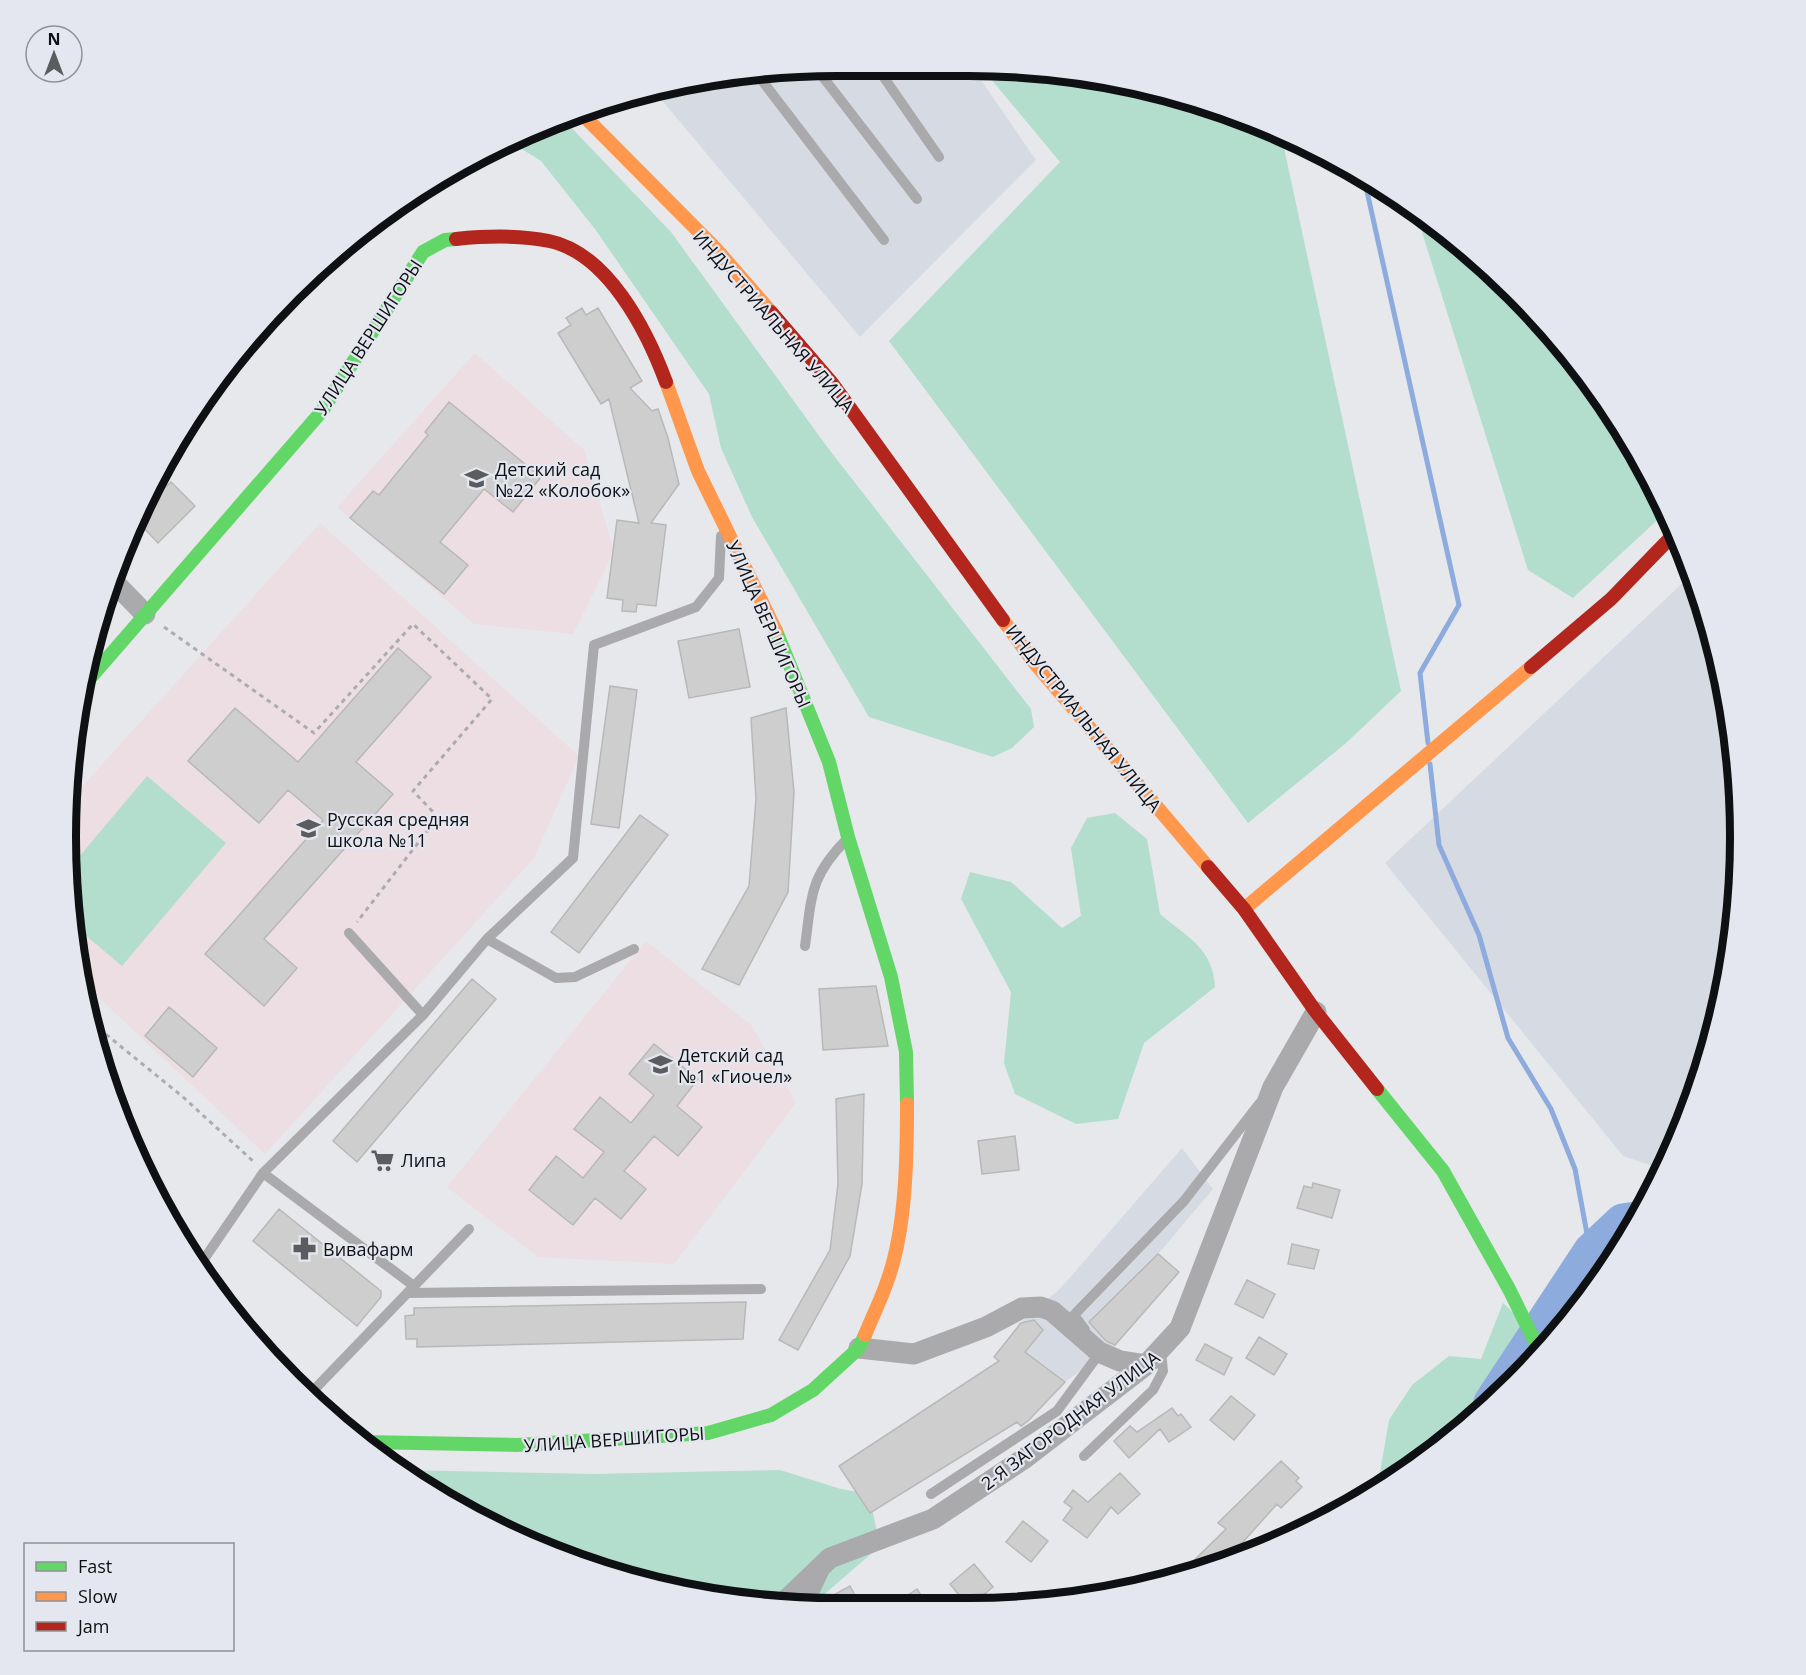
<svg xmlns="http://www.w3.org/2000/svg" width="1806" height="1675" font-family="'Open Sans',sans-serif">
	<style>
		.built { fill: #d6dbe3 }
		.education { fill: #ecdee2 }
		.green { fill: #b3ddcc }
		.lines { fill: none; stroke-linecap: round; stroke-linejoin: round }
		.stream { stroke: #8dabdc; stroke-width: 5 }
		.river { stroke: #8dabdc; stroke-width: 33 }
		.building { fill: #cfcecf; stroke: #b8b8b9; stroke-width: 1.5 }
		.path { stroke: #acacae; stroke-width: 3; stroke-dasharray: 4.5 4.5; stroke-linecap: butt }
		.lane { stroke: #aaa9ab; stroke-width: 10 }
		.street { stroke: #aaa9ab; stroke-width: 21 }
		.fast { stroke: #63d668; stroke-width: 14 }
		.slow { stroke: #ff974d; stroke-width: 14 }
		.jam { stroke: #b3261e; stroke-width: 14 }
		.labels { text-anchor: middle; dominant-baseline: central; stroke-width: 4.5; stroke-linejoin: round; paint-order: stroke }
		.street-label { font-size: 18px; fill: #0f1013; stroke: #e4e7ef }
		.poi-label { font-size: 18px; fill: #0f1013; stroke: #e4e7ef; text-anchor: start }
		.rim { fill: none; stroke: #0f1013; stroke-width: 8 }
	</style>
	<rect width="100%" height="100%" fill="#e7e8ec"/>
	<!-- built -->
	<path class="built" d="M837,66L972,67L1036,160L860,337L655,92L687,81Z
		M1691,575L1725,687L1740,838L1725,988L1681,1133L1662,1169L1623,1156L1385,863Z
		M102,613L109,620L92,641V637Z
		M1182,1148L1213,1189L1159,1253L1179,1272L1114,1347L1065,1382L1022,1428L1016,1422L870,1513L839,1466L998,1361L994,1357L1028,1314L1059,1290Z"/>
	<!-- education -->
	<path class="education" d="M475,353L584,450L614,551L573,634L474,624L337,507Z
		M320,523L579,756L534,858L265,1154L80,980L69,801Z
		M646,941L752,1026L796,1103L674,1264L538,1257L447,1187Z"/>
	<!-- green -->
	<path class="green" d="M981,67L1019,68L1119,81L1264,125L1281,134L1401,691L1345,744L1248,823L889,341L1060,162Z
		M566,122L671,232L828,448L1031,709L1034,727L1012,748L993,757L869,717L752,517L721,448L709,394L595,229L541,161L509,141Z
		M1415,210L1514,292L1610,409L1665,513L1573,598L1528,570Z
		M147,776L226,843L122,966L77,928L73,864Z
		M1115,813L1147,839L1160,914C1187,937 1213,948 1215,987L1144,1043L1118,1119L1076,1124L1015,1094L1004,1063L1011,992L961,899L970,872L1011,882L1062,928L1081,916L1071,848L1087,818Z
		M1503,1303L1524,1323C1507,1393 1439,1457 1377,1490L1389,1420L1412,1385L1449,1356L1481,1359Z
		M402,1470L594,1474L780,1470L841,1489L869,1494L880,1546L812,1605L736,1602L589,1568L451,1505Z"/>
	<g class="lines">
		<!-- stream -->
		<path class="stream" d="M1364,178L1459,605L1420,673L1428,743
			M1430,764L1439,845L1479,935L1508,1038L1551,1109L1575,1169L1590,1250"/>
		<!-- river -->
		<path class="river" d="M1490,1402L1590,1250L1622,1220L1636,1218"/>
	</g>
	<!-- building -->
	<path class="building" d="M582,308L586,315L598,308L642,381L630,388L652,411L658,409L668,438L679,484L651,523L666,525L656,606L637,604L636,612L622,611L623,600L607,598L617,520L639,523L609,399L601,404L558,333L571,325L566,318Z
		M449,402L541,477L513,512L484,489L440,542L468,565L444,594L350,518L373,491L379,495L428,435L425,432Z
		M171,482L195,506L158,543L140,524L147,505Z
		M739,629L750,687L689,698L678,641Z
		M398,648L431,677L356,762L393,794L264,939L297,968L264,1006L205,954L323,820L288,790L259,823L188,761L235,708L298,762Z
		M610,686L637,690L619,828L591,824Z
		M786,708L794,792L788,892L739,985L702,969L749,886L756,799L751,718Z
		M640,815L668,835L579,953L551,932Z
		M472,979L496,999L357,1162L333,1141Z
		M876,986L888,1046L823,1050L819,989Z
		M169,1007L217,1048L193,1077L145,1036Z
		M654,1044L698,1079L677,1106L702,1127L678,1156L654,1136L624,1171L646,1189L621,1219L595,1198L573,1225L529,1190L556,1156L583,1178L604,1152L574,1129L600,1097L631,1123L654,1095L629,1074Z
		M864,1094L862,1184L850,1256L798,1350L779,1340L830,1250L838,1184L836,1099Z
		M1015,1136L1019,1170L982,1174L978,1141Z
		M1313,1183L1340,1190L1332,1218L1297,1208L1304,1186L1312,1188Z
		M279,1209L381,1291V1297L357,1326L253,1241Z
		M1292,1244L1319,1250L1314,1269L1288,1264Z
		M1158,1254L1179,1272L1115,1345L1106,1341L1089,1322Z
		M1247,1280L1275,1294L1263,1318L1235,1304Z
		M746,1302L743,1339L417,1347V1339H406L405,1316L414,1315V1308Z
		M1034,1320L1043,1330L1025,1352L1065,1382L1029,1420L1021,1426L1017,1422L870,1513L839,1466L999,1361L994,1357L1021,1323Z
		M1259,1337L1287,1354L1274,1375L1246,1358Z
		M1205,1344L1232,1358L1224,1375L1196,1360Z
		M1231,1396L1255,1415L1234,1440L1210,1420Z
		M1172,1408L1178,1416L1181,1414L1191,1427L1169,1442L1160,1429L1129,1458L1114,1441L1130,1426L1137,1432Z
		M1281,1461L1299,1478L1296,1481L1302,1487L1281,1508L1277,1504L1225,1562L1178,1576L1226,1529L1218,1523Z
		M1120,1473L1140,1494L1118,1514L1111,1507L1087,1538L1063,1520L1072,1508L1064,1502L1073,1490L1088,1502Z
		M1023,1521L1048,1541L1031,1562L1006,1542Z
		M974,1564L993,1587L969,1607L950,1584Z
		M850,1586L861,1606L817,1605V1604Z
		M917,1589L929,1608L890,1607Z"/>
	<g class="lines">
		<!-- path -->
		<path class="path" d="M164,627L314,733L413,624L492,699L413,791L438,817L357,922
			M92,1023L183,1097L254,1162"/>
		<!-- lane -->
		<path class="lane" d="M876,66L939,157
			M816,68L917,199
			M757,74L884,240
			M349,933L423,1015
			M487,939L556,978L575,977L634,949
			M805,946C812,896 809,878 846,840
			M263,1173L414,1286
			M198,1268L263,1173L423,1015L487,939L573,858L594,645L696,607L719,578L721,536
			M407,1293L761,1289
			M1085,1330L1074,1315L1184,1201L1259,1104
			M309,1395L469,1229
			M1084,1456L1153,1390L1163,1371L1161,1352
			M931,1494L1057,1411L1096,1358L1098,1350
			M809,1604L824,1572"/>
		<!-- street -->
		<path class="street" d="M115,583L145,614
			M859,1348L914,1354L986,1327L1022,1308L1041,1307L1052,1311L1099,1352L1120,1361L1146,1365
			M782,1604L830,1558L933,1519L1025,1458L1146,1365L1180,1328L1273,1087L1316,1012"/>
		<!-- fast -->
		<path class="fast" d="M776,631L829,762L848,837L891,977L906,1052L907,1104
			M85,684L322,411L423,252L445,240L456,239
			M1377,1089L1443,1171L1509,1289L1540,1352
			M363,1442L517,1445L708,1433L771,1415L813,1390L859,1348L865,1335"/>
		<!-- slow -->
		<path class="slow" d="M584,116L717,250L771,312
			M666,382L698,471L776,631
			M1003,620L1033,661L1208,867
			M1244,909L1531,667
			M865,1335C872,1317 882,1298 888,1279C906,1228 907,1158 907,1104"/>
		<!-- jam -->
		<path class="jam" d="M456,239C486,236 520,235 549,241C608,253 647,331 666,382
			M771,312L832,383L1003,620
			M1531,667L1611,599L1676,532
			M1208,867L1244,909L1316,1012L1377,1089"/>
	</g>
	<!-- icons -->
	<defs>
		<symbol id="school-bare" viewBox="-9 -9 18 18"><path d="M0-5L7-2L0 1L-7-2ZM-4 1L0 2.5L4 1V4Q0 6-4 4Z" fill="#5b5c5f" stroke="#e4e7ef" stroke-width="2.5" paint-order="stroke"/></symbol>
		<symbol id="supermarket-bare" viewBox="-9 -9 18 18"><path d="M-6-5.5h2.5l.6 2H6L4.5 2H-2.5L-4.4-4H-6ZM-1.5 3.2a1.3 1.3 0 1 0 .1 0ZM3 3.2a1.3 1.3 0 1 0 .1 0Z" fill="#5b5c5f" stroke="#e4e7ef" stroke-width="2.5" paint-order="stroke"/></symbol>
		<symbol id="pharmacy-bare" viewBox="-9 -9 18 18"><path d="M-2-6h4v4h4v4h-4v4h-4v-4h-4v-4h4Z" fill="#5b5c5f" stroke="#e4e7ef" stroke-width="2.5" paint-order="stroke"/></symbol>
	</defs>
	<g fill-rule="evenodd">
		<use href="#school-bare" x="460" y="462" width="33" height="33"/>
		<use href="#school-bare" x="292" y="812" width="33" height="33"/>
		<use href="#school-bare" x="644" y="1048" width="33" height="33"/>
		<use href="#supermarket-bare" x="366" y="1144" width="33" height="33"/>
		<use href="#pharmacy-bare" x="288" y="1232" width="33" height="33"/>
	</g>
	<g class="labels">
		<!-- street labels -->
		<g class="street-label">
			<text transform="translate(774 321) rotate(49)">ИНДУСТРИАЛЬНАЯ УЛИЦА</text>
			<text transform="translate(368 337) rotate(-57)">УЛИЦА ВЕРШИГОРЫ</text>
			<text transform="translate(769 624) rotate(66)">УЛИЦА ВЕРШИГОРЫ</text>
			<text transform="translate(1084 718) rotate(51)">ИНДУСТРИАЛЬНАЯ УЛИЦА</text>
			<text transform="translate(1070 1420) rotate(-37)">2-Я ЗАГОРОДНАЯ УЛИЦА</text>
			<text transform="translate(614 1439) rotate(-4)">УЛИЦА ВЕРШИГОРЫ</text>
		</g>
		<!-- poi labels -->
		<g class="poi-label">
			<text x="495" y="469">Детский сад<tspan x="495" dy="21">№22 «Колобок»</tspan></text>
			<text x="327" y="819">Русская средняя<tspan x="327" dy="21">школа №11</tspan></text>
			<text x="678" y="1055">Детский сад<tspan x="678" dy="21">№1 «Гиочел»</tspan></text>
			<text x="401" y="1160">Липа</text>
			<text x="323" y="1249">Вивафарм</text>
		</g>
	</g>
	<!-- crop -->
	<path d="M0 0H1806V1675H0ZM837 76H969A761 761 0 0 1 1730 837V837A761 761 0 0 1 969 1598H837A761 761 0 0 1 76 837V837A761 761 0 0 1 837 76Z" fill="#e4e7ef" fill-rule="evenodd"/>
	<path class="rim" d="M837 76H969A761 761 0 0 1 1730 837V837A761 761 0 0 1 969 1598H837A761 761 0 0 1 76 837V837A761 761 0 0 1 837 76Z"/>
	<!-- legend -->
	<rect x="24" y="1543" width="210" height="108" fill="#e4e7ef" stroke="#8f9197" stroke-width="1.5"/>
	<rect x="36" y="1562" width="30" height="9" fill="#63d668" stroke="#8f9197" stroke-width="1.5"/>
	<text x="78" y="1573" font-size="18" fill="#0f1013">Fast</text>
	<rect x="36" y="1592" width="30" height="9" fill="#ff974d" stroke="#8f9197" stroke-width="1.5"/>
	<text x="78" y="1603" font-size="18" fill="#0f1013">Slow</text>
	<rect x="36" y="1622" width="30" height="9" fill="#b3261e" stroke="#8f9197" stroke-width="1.5"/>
	<text x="78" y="1633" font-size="18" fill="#0f1013">Jam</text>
	<!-- north arrow -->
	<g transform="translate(54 54)"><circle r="28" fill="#e4e7ef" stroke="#8f9197" stroke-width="1.5"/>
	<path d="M0-4.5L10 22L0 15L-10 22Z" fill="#5b5c5f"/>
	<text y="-9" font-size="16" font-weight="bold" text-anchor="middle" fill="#0f1013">N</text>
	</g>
</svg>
